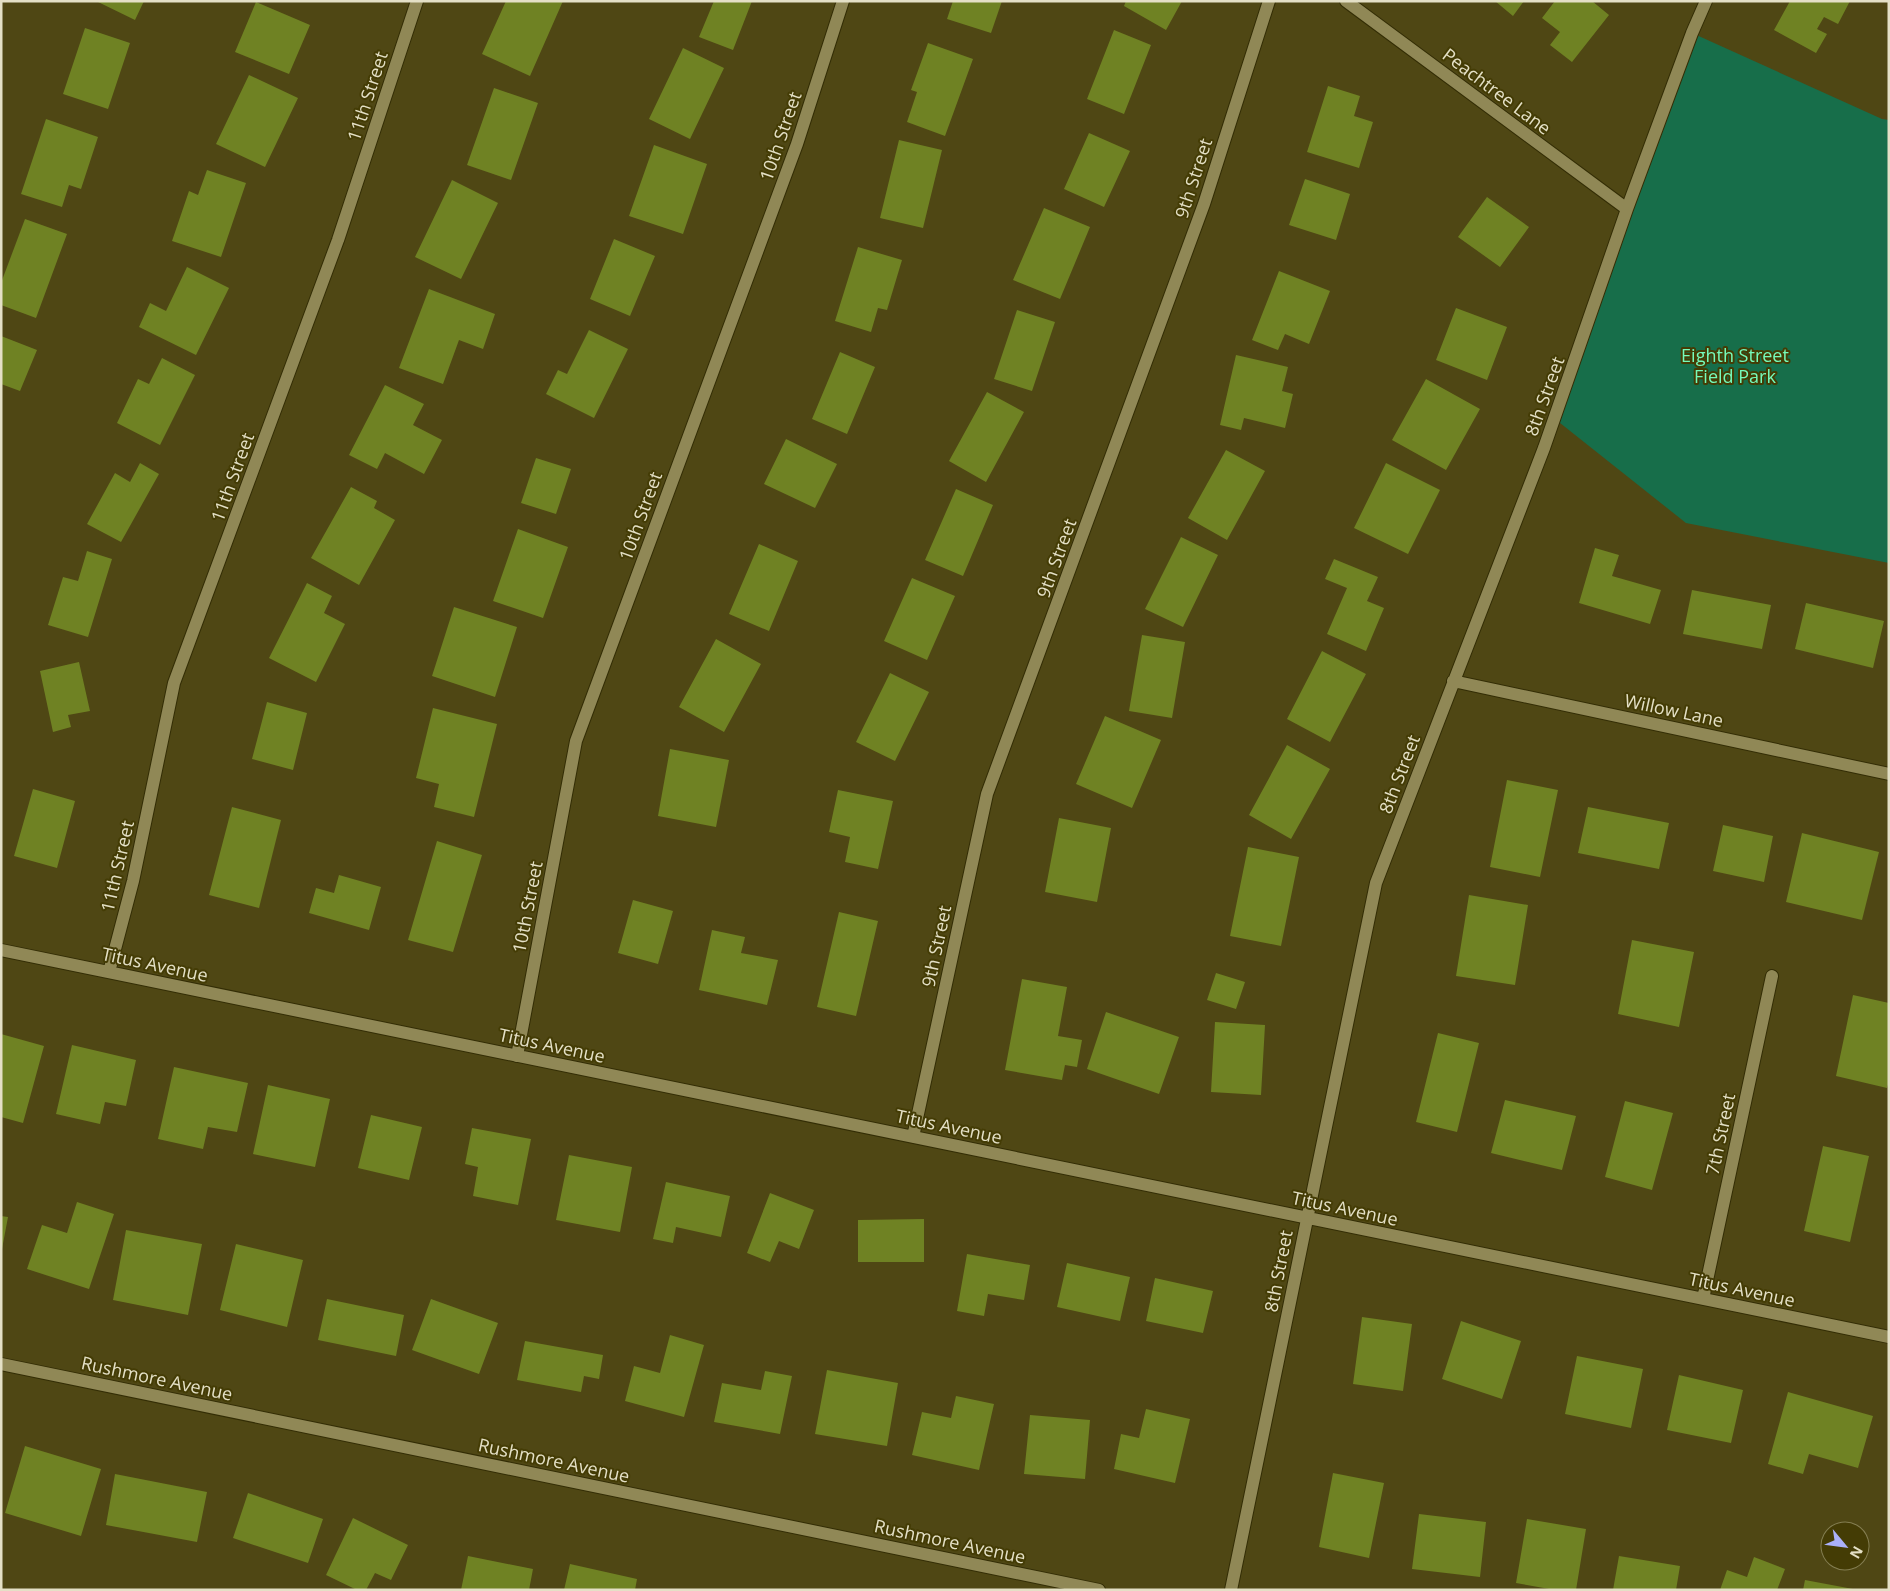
<svg xmlns="http://www.w3.org/2000/svg" width="1890" height="1591" font-family="'Open Sans',sans-serif">
	<style>
		.green { fill: #176e4a }
		.building { fill: #6f8223 }
		.lines { fill: none; stroke-linecap: round; stroke-linejoin: round }
		.street-casing { stroke: #332d05; stroke-width: 14 }
		.street { stroke: #908856; stroke-width: 12 }
		.labels { text-anchor: middle; dominant-baseline: central; stroke-width: 4; stroke-linejoin: round; paint-order: stroke }
		.street-label { font-size: 18px; fill: #e4e0c6; stroke: #443c05 }
		.park-label { font-size: 18px; fill: #75fbbb; stroke: #443c05 }
	</style>
	<rect width="100%" height="100%" fill="#4f4714"/>
	<!-- green -->
	<path class="green" d="M1692,33L1882,119L1889,120V563L1686,523L1555,419Z"/>
	<!-- building -->
	<path class="building" d="M96,1H144L135,20Z
		M506,1H563L530,76L482,54Z
		M714,1H752L733,50L699,37Z
		M953,1H1002L991,33L947,19Z
		M1126,1H1182L1166,30L1124,6Z
		M1495,1H1524L1513,16Z
		M1555,1H1592L1609,15L1572,62L1550,45L1560,32L1542,18Z
		M1790,1H1850L1838,24L1824,17L1817,29L1827,34L1816,53L1774,30Z
		M256,2L310,25L289,74L235,52Z
		M85,28L130,43L108,109L63,94Z
		M1114,30L1151,45L1124,114L1087,99Z
		M928,43L973,59L945,136L907,122L917,92L911,90Z
		M683,48L724,68L690,139L649,119Z
		M249,75L298,98L265,167L216,144Z
		M1328,86L1360,96L1354,116L1373,122L1359,168L1307,152Z
		M494,88L538,103L511,180L467,165Z
		M46,119L98,137L81,189L69,185L62,207L21,194Z
		M1089,133L1130,151L1104,207L1064,189Z
		M899,140L942,150L923,228L880,218Z
		M654,145L707,164L683,234L629,216Z
		M207,170L246,183L221,257L172,241L189,191L198,195Z
		M1305,179L1350,194L1336,240L1289,225Z
		M452,180L498,203L461,279L415,257Z
		M1487,197L1529,227L1500,267L1458,237Z
		M1044,208L1090,227L1060,299L1013,280Z
		M25,219L67,234L36,318L1,305V283Z
		M614,239L655,256L630,316L590,299Z
		M858,247L902,260L887,310L878,308L871,332L835,321Z
		M187,267L229,288L196,355L139,327L150,303L166,311Z
		M1279,271L1330,291L1309,344L1285,334L1278,350L1252,340Z
		M429,289L495,314L483,349L459,340L443,384L399,368Z
		M1456,308L1507,327L1487,380L1436,360Z
		M1017,310L1055,322L1032,391L994,379Z
		M589,330L628,349L594,418L546,394L558,370L567,374Z
		M1,336L37,350L20,391L1,384Z
		M840,352L875,367L847,434L812,419Z
		M1236,355L1288,367L1282,391L1293,394L1285,428L1244,418L1241,430L1220,425Z
		M162,358L195,375L160,445L117,423L138,379L149,384Z
		M1426,379L1480,409L1446,470L1392,440Z
		M385,385L424,404L413,425L442,440L424,474L385,453L377,469L349,455Z
		M987,392L1024,412L986,482L949,461Z
		M786,439L837,464L815,508L764,484Z
		M1226,450L1265,471L1227,540L1188,518Z
		M536,458L571,469L556,514L521,503Z
		M140,463L159,474L121,542L87,524L115,473L130,482Z
		M1386,463L1440,490L1408,554L1354,528Z
		M351,487L377,501L374,508L395,520L359,585L311,558Z
		M956,489L993,505L963,576L925,560Z
		M518,529L568,547L543,618L493,601Z
		M1181,537L1218,555L1183,627L1145,609Z
		M759,544L798,561L769,631L729,614Z
		M1595,548L1619,555L1612,576L1661,590L1650,624L1579,603Z
		M87,551L112,559L88,637L48,625L63,577L78,581Z
		M1334,559L1378,577L1367,601L1384,608L1366,651L1327,634L1347,588L1325,579Z
		M912,578L955,596L927,660L884,641Z
		M307,583L332,596L324,613L345,624L316,682L269,658Z
		M1692,590L1771,605L1762,649L1683,634Z
		M1806,603L1884,621L1873,668L1795,649Z
		M454,607L517,627L495,697L432,676Z
		M1142,635L1185,642L1172,718L1129,711Z
		M716,639L761,664L724,732L679,707Z
		M1322,651L1366,674L1330,742L1287,719Z
		M79,662L90,711L68,715L71,727L53,732L40,671Z
		M890,673L929,692L895,761L856,742Z
		M267,702L307,713L293,770L252,759Z
		M433,708L497,724L474,817L434,807L439,784L416,778Z
		M1105,716L1161,740L1132,808L1076,784Z
		M1287,745L1330,769L1291,839L1249,815Z
		M670,749L729,760L716,827L658,816Z
		M1507,780L1558,790L1540,877L1490,867Z
		M33,789L75,801L57,868L14,856Z
		M838,790L893,801L878,869L845,862L850,837L829,832Z
		M232,807L281,820L259,908L209,895Z
		M1588,807L1669,823L1659,869L1578,853Z
		M1059,818L1111,828L1097,902L1045,892Z
		M1723,825L1773,836L1764,882L1713,871Z
		M1802,833L1879,852L1862,920L1786,902Z
		M437,841L482,855L453,952L408,940Z
		M1248,847L1299,857L1281,946L1230,936Z
		M339,875L381,887L369,930L309,913L316,888L334,893Z
		M1469,895L1528,905L1515,985L1456,976Z
		M633,900L673,911L658,964L618,953Z
		M839,912L878,921L856,1016L817,1007Z
		M712,930L745,937L741,953L778,960L767,1005L699,990Z
		M1632,940L1694,952L1679,1027L1618,1014Z
		M1216,973L1245,982L1236,1009L1207,1000Z
		M1022,979L1067,987L1058,1036L1082,1040L1077,1067L1065,1065L1062,1080L1005,1070Z
		M1853,995L1889,1003V1081L1887,1088L1836,1076Z
		M1106,1012L1179,1037L1159,1094L1087,1069Z
		M1215,1022L1265,1025L1261,1095L1211,1092Z
		M1438,1033L1479,1043L1457,1132L1416,1122Z
		M1,1034L44,1046L23,1123L1,1117Z
		M72,1045L136,1060L126,1106L105,1102L100,1124L56,1114Z
		M174,1067L248,1083L237,1132L208,1127L203,1149L158,1139Z
		M268,1085L330,1099L315,1167L253,1154Z
		M1505,1100L1576,1116L1562,1170L1491,1153Z
		M1625,1101L1673,1113L1652,1190L1605,1177Z
		M371,1115L422,1127L409,1180L358,1168Z
		M472,1128L531,1139L518,1205L473,1196L478,1167L465,1164Z
		M1823,1146L1869,1156L1850,1242L1804,1231Z
		M569,1155L632,1167L620,1232L556,1220Z
		M666,1182L730,1196L721,1237L676,1227L673,1243L653,1239Z
		M770,1193L814,1210L799,1249L779,1241L770,1262L747,1253Z
		M77,1202L114,1214L89,1289L27,1269L42,1225L67,1233Z
		M1,1216L8,1217L2,1249H1Z
		M924,1219V1262H858V1220Z
		M126,1230L202,1244L188,1315L113,1300Z
		M236,1244L303,1260L287,1327L220,1310Z
		M967,1254L1030,1265L1024,1300L988,1294L984,1316L957,1311Z
		M1067,1263L1130,1277L1120,1321L1057,1307Z
		M1155,1278L1213,1291L1203,1333L1146,1321Z
		M327,1299L404,1315L396,1356L318,1340Z
		M431,1299L498,1323L479,1374L412,1350Z
		M1362,1317L1412,1324L1403,1391L1353,1384Z
		M1461,1321L1521,1341L1502,1399L1442,1379Z
		M670,1335L704,1345L684,1417L625,1401L634,1366L660,1373Z
		M525,1341L603,1355L599,1379L584,1376L581,1392L517,1380Z
		M1577,1356L1643,1369L1631,1428L1565,1414Z
		M827,1370L898,1383L887,1446L815,1434Z
		M765,1371L792,1376L780,1434L714,1422L722,1383L761,1390Z
		M1679,1375L1743,1390L1731,1443L1667,1430Z
		M1788,1392L1873,1416L1858,1468L1809,1454L1803,1474L1768,1464Z
		M956,1396L994,1404L979,1470L912,1455L922,1412L951,1418Z
		M1146,1409L1190,1419L1175,1483L1114,1469L1121,1434L1139,1438Z
		M1030,1415L1090,1420L1085,1479L1024,1474Z
		M25,1446L101,1469L81,1536L5,1513Z
		M1333,1473L1384,1483L1369,1558L1319,1547Z
		M115,1474L207,1492L197,1542L106,1525Z
		M248,1493L323,1519L308,1563L233,1538Z
		M1419,1514L1486,1522L1480,1577L1412,1569Z
		M353,1518L408,1545L391,1580L375,1573L366,1590H357L326,1575Z
		M1527,1519L1586,1529L1576,1590H1555L1516,1583Z
		M468,1556L533,1569L529,1590H461Z
		M1619,1556L1680,1566L1676,1590H1613Z
		M1754,1557L1785,1569L1777,1590H1720L1727,1570L1747,1577Z
		M570,1564L637,1579L635,1590H564Z
		M1805,1580L1853,1589V1590H1803Z"/>
	<g class="lines">
		<defs>
			<path id="street" d="M1346,1L1627,209
				M1453,681L1889,774
				M1,950L1889,1337
				M109,972L133,881L174,683L338,240L417,1
				M517,1056L576,741L797,144L843,1
				M913,1137L987,794L1204,204L1269,1
				M1703,1299L1772,976
				M1,1364L1099,1590
				M1231,1590L1376,883L1544,448L1627,209L1692,33L1706,1"/>
		</defs>
		<!-- street casing -->
		<use href="#street" class="street-casing"/>
		<!-- street -->
		<use href="#street" class="street"/>
	</g>
	<g class="labels">
		<!-- street labels -->
		<g class="street-label">
			<text transform="translate(1497 91) rotate(37)">Peachtree Lane</text>
			<text transform="translate(367 96) rotate(-72)">11th Street</text>
			<text transform="translate(780 136) rotate(-71)">10th Street</text>
			<text transform="translate(1193 178) rotate(-72)">9th Street</text>
			<text transform="translate(1544 396) rotate(-70)">8th Street</text>
			<text transform="translate(232 477) rotate(-70)">11th Street</text>
			<text transform="translate(640 516) rotate(-70)">10th Street</text>
			<text transform="translate(1056 558) rotate(-70)">9th Street</text>
			<text transform="translate(1674 710) rotate(12)">Willow Lane</text>
			<text transform="translate(1399 774) rotate(-69)">8th Street</text>
			<text transform="translate(117 866) rotate(-77)">11th Street</text>
			<text transform="translate(527 907) rotate(-79)">10th Street</text>
			<text transform="translate(936 946) rotate(-78)">9th Street</text>
			<text transform="translate(155 964) rotate(12)">Titus Avenue</text>
			<text transform="translate(552 1045) rotate(12)">Titus Avenue</text>
			<text transform="translate(949 1126) rotate(12)">Titus Avenue</text>
			<text transform="translate(1720 1134) rotate(-78)">7th Street</text>
			<text transform="translate(1345 1208) rotate(12)">Titus Avenue</text>
			<text transform="translate(1278 1271) rotate(-79)">8th Street</text>
			<text transform="translate(1742 1289) rotate(12)">Titus Avenue</text>
			<text transform="translate(157 1378) rotate(12)">Rushmore Avenue</text>
			<text transform="translate(554 1460) rotate(12)">Rushmore Avenue</text>
			<text transform="translate(950 1541) rotate(12)">Rushmore Avenue</text>
		</g>
		<!-- park labels -->
		<g class="park-label">
			<text x="1735" y="355">Eighth Street<tspan x="1735" dy="21">Field Park</tspan></text>
		</g>
	</g>
	<!-- border -->
	<rect width="1890" height="1591" fill="none" stroke="#e4e0c6" stroke-width="5"/>
	<!-- north arrow -->
	<g transform="translate(1845 1546) rotate(119)"><circle r="24" fill="#443c05" stroke="#847e52"/>
	<path d="M0-4L9 19L0 12L-9 19Z" fill="#aab0fb"/>
	<text y="-8" font-size="14" font-weight="bold" text-anchor="middle" fill="#e4e0c6">N</text>
	</g>
</svg>
